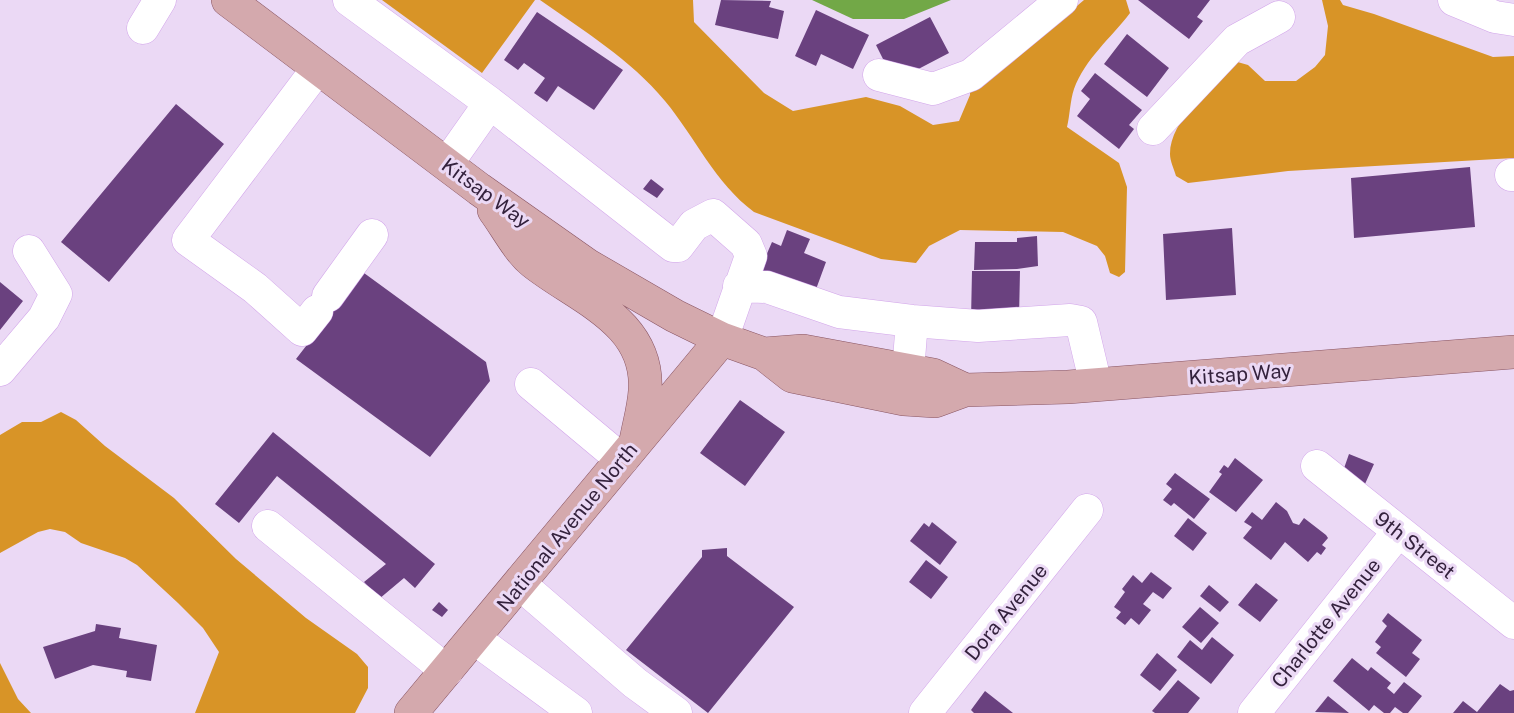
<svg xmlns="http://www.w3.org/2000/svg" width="1514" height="713" font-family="'Public Sans',sans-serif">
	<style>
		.forest { fill: #d89427 }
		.water { fill: #72a847 }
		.building { fill: #6a417f }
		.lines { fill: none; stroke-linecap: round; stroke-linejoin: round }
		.minor-casing { stroke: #d2a5ea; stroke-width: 33 }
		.major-casing { stroke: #895563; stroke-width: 34 }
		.minor { stroke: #fff; stroke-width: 32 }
		.major { stroke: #d4a9ad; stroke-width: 33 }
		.labels { text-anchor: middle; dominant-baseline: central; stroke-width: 6; stroke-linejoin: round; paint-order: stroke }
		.street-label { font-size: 20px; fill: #34223d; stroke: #ebd9f5 }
	</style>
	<rect width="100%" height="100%" fill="#ebd9f5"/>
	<!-- forest -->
	<path class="forest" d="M382,0H535L482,73Z
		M540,0H693L694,22L764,93L793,111L866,97L900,106L933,125L959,121L970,95V84L1052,27L1084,0H1126L1130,13C1111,38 1085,59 1074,89C1070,101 1070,115 1067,127L1119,163L1127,187L1125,272L1119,277L1110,273L1105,256L1097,246L1063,232L960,230L929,246L916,263L881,259L754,212C715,183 695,137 665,101C630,59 584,31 540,0Z
		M1322,0H1340L1343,5L1374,14L1493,57L1514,56V158L1288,171L1188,183L1176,176C1174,169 1170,161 1170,154C1170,120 1213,85 1234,61L1248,65L1265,81H1296L1315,67L1325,55L1328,26Z
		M61,412L76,420L105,446L174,498L236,559L306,618L357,654L368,667V688L355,713H195L219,652L203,628L178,603L137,565L125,558L81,543L65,532L50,529L38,532L0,553V435L22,422H41Z
		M0,663L18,699L31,713H0Z"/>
	<!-- water -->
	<path class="water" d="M812,0H951L904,19H853Z"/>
	<!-- building -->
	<path class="building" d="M721,0L771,1L769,7L784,11L778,39L715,25Z
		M1138,0H1210L1197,17L1203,21L1189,39Z
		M816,10L869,35L853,69L821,54L816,66L795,56Z
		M537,12L623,70L594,110L558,86L547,102L534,93L545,78L524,63L518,70L504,60Z
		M930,17L949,53L905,76L891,75L876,45Z
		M1127,34L1169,68L1147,97L1104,64Z
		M1095,73L1142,110L1129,125L1134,129L1119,149L1077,116L1090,99L1081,91Z
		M176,104L224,144L109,282L61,242Z
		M1470,167L1475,227L1354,238L1351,178Z
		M651,179L664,189L657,198L643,189Z
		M1232,228L1236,295L1166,300L1163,234Z
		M787,230L810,239L804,253L826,262L815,292L759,272L772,242L781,246Z
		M1037,236L1038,266L1017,269L974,270L975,242H1017V238Z
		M972,271H1020L1019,318L971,319Z
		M364,273L486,362L490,381L430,457L296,359L327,319L315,309L340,305Z
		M0,282L23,301L0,330Z
		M740,400L785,432L745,486L700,453Z
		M273,432L435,564L415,588L404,578L379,599L364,582L386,564L277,476L239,523L215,504Z
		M1349,454L1374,464L1365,484L1342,474Z
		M1235,458L1263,480L1236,512L1209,492L1222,474L1219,472L1224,465L1228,468Z
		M1175,473L1210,499L1194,519L1174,503L1171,506L1163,500L1172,489L1166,484Z
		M1276,502L1287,511L1293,523L1299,525L1304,518L1326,535L1328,538L1322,545L1326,548L1321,555L1317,552L1308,562L1285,542L1271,560L1243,538L1252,527L1244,522L1252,512L1262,520Z
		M1188,518L1207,533L1193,551L1174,536Z
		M932,522L957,542L940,565L910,541L924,523L929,527Z
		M727,548V556L794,607L708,713L626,650L702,557V550Z
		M926,560L948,577L931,599L909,582Z
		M1151,572L1172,588L1163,599L1153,592L1143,604L1151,610L1139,625L1131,618L1125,625L1116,618L1121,612L1114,607L1125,592L1122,589L1133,575L1142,583Z
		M1256,583L1278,600L1260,622L1238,605Z
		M1209,585L1229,602L1220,612L1200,596Z
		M439,602L448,610L442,617L432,610Z
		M1200,607L1219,623L1201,643L1182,627Z
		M1388,613L1422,640L1412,653L1420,659L1406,677L1376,653L1381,647L1375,642L1387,626L1382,621Z
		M96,624L121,628L119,638L157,645L151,681L126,677L127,671L93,665L55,679L43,647L95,631Z
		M1212,637L1234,655L1211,684L1177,657L1190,640L1202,650Z
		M1157,653L1177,670L1160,691L1140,675Z
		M1352,658L1368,671L1371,667L1391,683L1387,688L1394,694L1404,682L1422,696L1408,713H1403L1395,707L1390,713H1384L1374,705L1369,711L1333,681Z
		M1178,680L1200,698L1188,713H1155L1152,711Z
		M1500,684L1510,691L1514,690V713H1453L1463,701L1477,712Z
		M985,691L1013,713H974L971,710Z
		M1328,696L1349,713L1315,712Z"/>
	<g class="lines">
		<defs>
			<path id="minor" d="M349,0L490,103L673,246H678L694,225L713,215L746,244L751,256L722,339
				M1454,0L1495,17L1514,20
				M143,28L160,0
				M879,75L933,89L971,75L1062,0
				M1153,129L1237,40L1279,17
				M447,164L490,103
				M1511,175H1514
				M739,286L767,287L839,312L912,321L978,326L1070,320L1081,322L1096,385
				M328,296L372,235
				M317,311L302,330L255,288L188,240L318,68
				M0,370L44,318L56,294L29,251
				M908,372L912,321
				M531,384L622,460
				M1317,466L1514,623
				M268,526L447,671
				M520,584L635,683L676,713
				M475,639L576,713
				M925,713L1087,510
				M1254,713L1398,532"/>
			<path id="major" d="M228,0L479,189L587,265L675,316L722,339L764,354L803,351L933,375L965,390
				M494,210C506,226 518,250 533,262C578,298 650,321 645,391C644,408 639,424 636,441
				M764,354L792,376L904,399L935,401L965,390L1068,387L1514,352
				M411,713L722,339"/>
		</defs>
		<!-- minor casing -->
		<use href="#minor" class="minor-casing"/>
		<!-- major casing -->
		<use href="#major" class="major-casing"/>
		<!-- minor -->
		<use href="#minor" class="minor"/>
		<!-- major -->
		<use href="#major" class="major"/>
	</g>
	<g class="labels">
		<!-- street labels -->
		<g class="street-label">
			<text transform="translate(486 193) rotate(36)">Kitsap Way</text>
			<text transform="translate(1240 374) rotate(-4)">Kitsap Way</text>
			<text transform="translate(567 527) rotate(-51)">National Avenue North</text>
			<text transform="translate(1415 545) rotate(38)">9th Street</text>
			<text transform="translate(1006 612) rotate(-51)">Dora Avenue</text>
			<text transform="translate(1326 623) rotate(-51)">Charlotte Avenue</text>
		</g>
	</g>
</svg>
